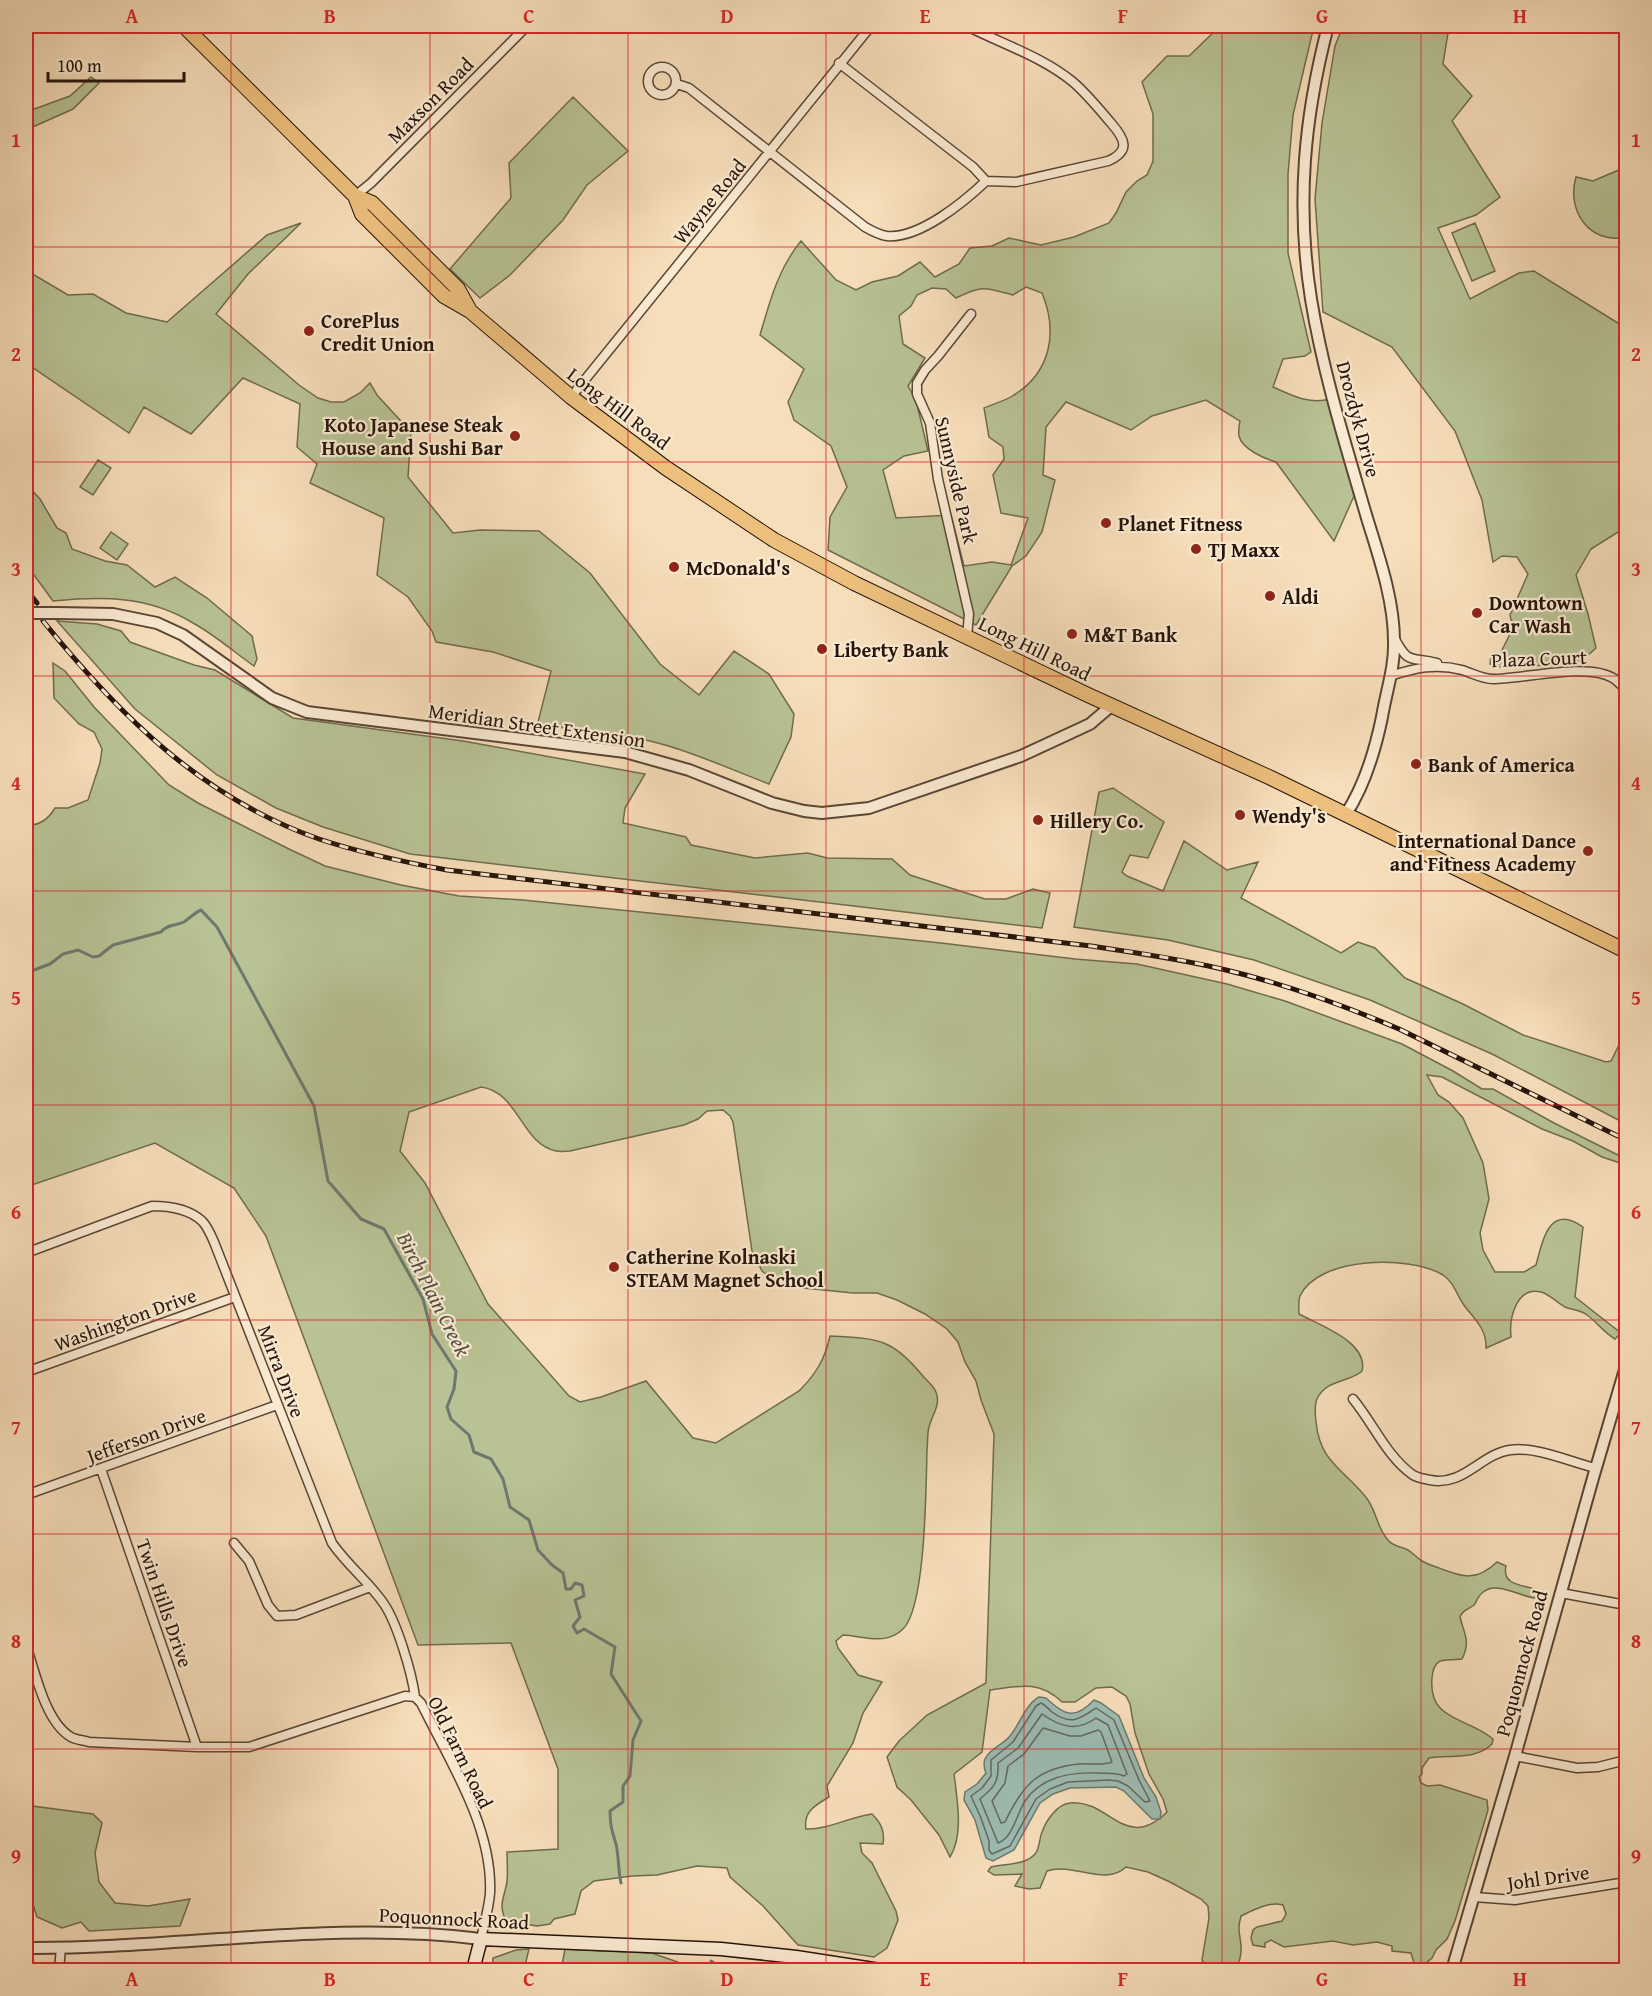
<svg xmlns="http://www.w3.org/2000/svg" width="1652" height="1996" font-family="'Gentium Book Plus',serif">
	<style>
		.green { fill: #b8c294; stroke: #6f6b4f; stroke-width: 1.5; fill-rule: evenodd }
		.water { fill: #9dbcb3; stroke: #6d796f; stroke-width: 1.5 }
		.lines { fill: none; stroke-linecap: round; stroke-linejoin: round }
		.shore { stroke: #62685e; stroke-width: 1.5 }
		.stream { stroke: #6d796f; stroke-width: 3 }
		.minor-casing { stroke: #5a4636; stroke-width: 11 }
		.tertiary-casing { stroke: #5a4636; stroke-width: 14 }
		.secondary-casing { stroke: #26140a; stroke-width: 15 }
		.primary-casing { stroke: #26140a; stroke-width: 16 }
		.minor { stroke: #faead2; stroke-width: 8 }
		.tertiary { stroke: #faead2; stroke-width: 10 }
		.secondary { stroke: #faead2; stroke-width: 12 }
		.primary { stroke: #ecbf7d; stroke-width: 14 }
		.rail-casing { stroke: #26140a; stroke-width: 5 }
		.rail { stroke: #faead2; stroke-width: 3; stroke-dasharray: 9; stroke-linecap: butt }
		.tertiary-bridge-casing { stroke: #5a4636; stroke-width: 14; stroke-linecap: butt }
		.tertiary-bridge { stroke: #faead2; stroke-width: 10 }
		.grid { fill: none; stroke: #d62828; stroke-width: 1.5; stroke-opacity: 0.55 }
		.poi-dot { fill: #8f2418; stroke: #faead2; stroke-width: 2 }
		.labels { text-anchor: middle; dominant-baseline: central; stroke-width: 4.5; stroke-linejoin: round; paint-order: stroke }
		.street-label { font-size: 20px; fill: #26140a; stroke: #faead2 }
		.poi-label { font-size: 20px; font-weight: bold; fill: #26140a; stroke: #faead2; text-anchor: start }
		.water-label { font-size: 21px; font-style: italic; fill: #504f45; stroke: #faead2 }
		.neatline { fill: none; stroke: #d62828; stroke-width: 2 }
		.grid-label { font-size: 20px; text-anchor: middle; font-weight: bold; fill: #d62828 }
	</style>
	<rect width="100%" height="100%" fill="#f7deba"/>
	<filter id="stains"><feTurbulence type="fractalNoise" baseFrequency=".00333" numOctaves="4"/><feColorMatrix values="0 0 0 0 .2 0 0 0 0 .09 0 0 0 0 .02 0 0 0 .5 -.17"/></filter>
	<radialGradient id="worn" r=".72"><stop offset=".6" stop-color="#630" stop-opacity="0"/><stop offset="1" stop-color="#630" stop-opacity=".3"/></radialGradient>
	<!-- green -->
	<path class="green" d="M1220,26H1314L1293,115L1288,174V253L1311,352L1305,356L1283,359L1273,387C1291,395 1309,405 1330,399L1354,496L1334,541L1276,462C1265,459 1242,449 1239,436C1238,431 1239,426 1240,421L1206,400L1152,416L1131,430L1066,402L1046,427L1043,475L1055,480L1042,532L1026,556L1012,566L976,625L828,550L830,517L847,487L831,446L794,420L788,402L804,369L760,335C770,301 778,269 801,241L836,280L856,290L872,282L898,276L920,262L935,277L959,264L970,248L992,246L1009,238L1041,245L1074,237L1109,223L1116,213L1126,192L1137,181L1147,175L1153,161V114L1142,82L1167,56H1189ZM1026,287L1042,293C1058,332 1051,372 1014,395C1005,401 993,404 984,408L989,437L1003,447L1004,459L993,475L1001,513L1028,518L1011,565L992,562L964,566L951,515L896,518L883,470L904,456L928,451L916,400L908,386L925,358L903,344L899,316L911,306L917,295L932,288L946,289L956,298C982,285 985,287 1013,295Z
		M1343,26H1456L1448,33L1443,64L1472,96L1452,121L1500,197L1476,215L1438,228L1470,299L1519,273L1534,271L1626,328V527L1591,549L1576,575L1588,614L1596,648C1585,659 1570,667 1555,661L1552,665L1493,667L1490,664L1491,655L1499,656L1515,624L1511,620L1510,615L1528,574L1517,557L1502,556L1493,562L1482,500L1455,431L1392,347L1323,312L1315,199L1322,123L1335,46Z
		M91,77L99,83L73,109L26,130V112L70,96Z
		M573,97L628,151L587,185L563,220L510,275L480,298L450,269L511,198L509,163Z
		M1626,167V237C1590,245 1566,211 1576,177L1593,181Z
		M301,223L248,274L216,314L299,385L318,398L331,402H344L360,393L370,383L377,395L411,432L408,477L453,533L480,530L539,531L590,573L660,664L699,695L734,651L769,674L794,714L791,737L769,784C735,771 700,755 665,745C623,733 580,728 537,726L551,671L493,652L436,642L432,631L408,597L377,575L384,518L310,483L317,464L297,447L300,404L243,378L191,434L144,407L129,433L26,363V270L68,295L93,294L126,313L167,322L267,235Z
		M1475,223L1495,271L1472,281L1452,233Z
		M98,460L111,468L93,495L80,487Z
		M26,484L40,499L57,528L66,533L72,549L105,561L127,565L155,587L175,577L207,598L252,636L257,659L254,666C234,652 215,635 193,623C149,596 103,596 53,601L26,564Z
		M111,532L128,544L117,560L100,548Z
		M57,621L97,624L121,631L130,642L194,665L215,670L293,718L463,741L645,774L625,808L623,823L686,837L691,845L755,858L808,853L827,858L892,859L910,875L985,899H1006L1033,889L1050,893L1042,928L410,854L323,827L276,808L217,775L135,709Z
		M53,663L65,671L94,707L169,785L198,803L289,849L325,866L401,885L459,896L523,900L941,943L1075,959L1137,964L1227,984L1285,1001L1402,1044L1453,1071L1482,1089H1493L1554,1123L1626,1159V1165L1602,1157L1573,1141L1542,1129L1442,1077L1427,1075L1438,1095L1449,1102L1463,1118L1483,1163L1489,1199L1480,1233L1483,1250L1495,1272H1524L1536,1265C1543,1240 1549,1203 1583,1227L1575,1297L1621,1333L1615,1339C1603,1332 1596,1321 1587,1315C1581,1310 1572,1310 1565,1307C1558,1303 1549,1294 1541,1292C1516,1286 1509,1319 1511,1337L1486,1348C1487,1331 1476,1320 1466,1308C1457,1297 1455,1283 1443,1275C1410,1255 1319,1256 1300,1296C1298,1301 1299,1309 1299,1314C1319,1325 1369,1342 1362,1371C1349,1383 1326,1379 1317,1399C1314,1406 1315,1414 1316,1422C1320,1462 1342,1468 1365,1496C1377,1510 1376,1527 1388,1540C1393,1547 1401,1546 1408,1550C1413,1553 1417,1558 1422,1561C1427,1564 1433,1566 1439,1568C1463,1577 1476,1582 1497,1562L1506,1566C1501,1588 1528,1584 1541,1592V1594L1534,1598C1519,1596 1495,1580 1482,1593C1478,1596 1477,1601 1474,1605C1468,1610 1463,1609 1460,1617C1464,1634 1471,1641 1462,1659C1446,1662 1434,1654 1432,1678C1428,1722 1468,1717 1493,1739L1492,1744C1475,1761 1449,1754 1429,1758L1422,1768V1774L1419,1777L1421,1783L1427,1786L1440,1785L1487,1800L1488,1810L1455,1921L1447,1939L1436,1950L1432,1958L1420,1968L1414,1963L1411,1953L1392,1951V1946L1377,1942L1353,1945L1333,1941L1284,1947L1271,1940L1265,1943V1947L1253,1945L1251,1938L1253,1930L1257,1927L1282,1921L1286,1914L1283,1905C1270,1901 1253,1910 1241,1916C1237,1930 1240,1933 1241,1946C1242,1955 1239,1963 1236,1970H1208L1202,1960L1209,1918L1208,1906L1201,1899L1170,1882L1148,1872L1126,1867C1105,1887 1073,1862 1047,1871L1040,1888L1029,1889L1015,1886L1022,1874L994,1875L988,1871L991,1867C1004,1864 1026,1865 1035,1854C1040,1848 1039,1839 1042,1832C1046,1821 1057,1804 1070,1803C1110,1799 1125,1853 1167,1812L1163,1799L1149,1774L1135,1733L1130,1704L1126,1696L1112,1687L1096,1688L1075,1702H1062C1039,1680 1019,1686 990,1690L982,1752L954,1774C957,1799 964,1835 950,1857L939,1835L911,1800L897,1787L887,1757L899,1741L927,1715L986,1683L994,1434L981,1400L976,1381L965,1362L958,1342L947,1329L925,1314L897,1300L877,1293H853L784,1286L762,1271L752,1251L733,1122L730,1116L723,1110L707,1111L698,1119L684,1125L570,1151C566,1151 560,1152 556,1151C521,1144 519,1092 481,1087L409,1112L400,1151L425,1183L488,1304L569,1396L580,1402L601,1397L646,1381L693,1438L716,1443L799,1391C816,1374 825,1359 830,1336C877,1339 891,1337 922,1375C926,1380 934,1386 936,1392C941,1405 932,1415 929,1427C927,1434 928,1442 927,1450C926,1484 926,1607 903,1629C886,1646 864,1636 843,1635L836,1641L838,1648L858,1675L882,1682L863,1713L853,1743L827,1786L829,1797C816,1805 803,1811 806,1829C826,1830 850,1817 872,1814C881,1823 885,1831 883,1844L860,1843L862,1853L872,1863L896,1911L898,1920L887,1948L874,1957L798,1945L763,1906L730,1877L727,1868L697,1866L657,1875L632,1876L594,1881L581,1891L575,1914L554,1919L550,1924L537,1926L506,1921C498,1904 504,1899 507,1882C508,1872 507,1862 507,1852L558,1849V1769L511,1643L418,1645L266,1236L234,1188L155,1143L26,1187V825C39,826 48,820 55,808H68L88,800L100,763L102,749L94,732L79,724L54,698Z
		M1113,788L1164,822L1148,858L1130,855L1122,872L1127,876L1163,891L1184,841L1227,870L1258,862L1241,898L1341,953L1358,942L1375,948L1405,978L1463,1004L1523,1035L1606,1062L1611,1061L1626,1031V1124L1492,1054L1370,1000L1254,960L1168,940L1074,927L1099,792Z
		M26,1794L32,1806L93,1814L102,1823L95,1853L99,1882L115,1903L148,1906L190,1899L180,1926L89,1931L81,1922L62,1928L37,1917L31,1898L26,1893Z
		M529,1949L524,1970H492L493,1958L516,1950Z
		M565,1949L652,1953L689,1966V1970H561Z"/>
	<!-- water -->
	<path class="water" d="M1039,1697L1046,1698C1065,1716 1075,1720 1094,1700L1101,1703L1119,1716L1144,1778L1156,1797L1161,1812L1160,1819H1152L1124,1791L1116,1787L1070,1788L1053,1794L1040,1803L1014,1850L993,1861L986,1858L975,1820L964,1800L965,1792L977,1784L986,1773C984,1768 983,1764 985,1759C990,1748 1003,1745 1010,1736C1020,1724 1025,1705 1039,1697Z"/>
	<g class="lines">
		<!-- shore -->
		<path class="shore" d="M1041,1703C1046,1705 1048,1709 1052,1712C1071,1726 1080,1719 1096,1708L1114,1720L1139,1780L1150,1801L1145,1802L1128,1786L1118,1781L1109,1780L1068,1782L1050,1789L1036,1799L1010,1846L992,1854L989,1850V1841L981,1818L971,1796L982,1788L991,1776V1760L1013,1742L1036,1706Z
			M1042,1714C1060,1727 1077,1732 1096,1718L1108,1725L1127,1774L1124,1776C1115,1772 1107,1774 1097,1773C1071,1772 1041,1777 1025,1801C1017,1813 1013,1838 998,1843L980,1799C995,1787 999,1781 998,1763L1018,1748Z
			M1043,1728L1070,1736H1081L1098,1730L1101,1732L1112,1762C1102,1766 1090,1763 1079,1764C1037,1768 1022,1786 1005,1822L1001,1823L992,1801L1005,1783L1008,1766L1024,1754Z"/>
		<!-- stream -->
		<path class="stream" d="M26,973L50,964L63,954L78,950L93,957L99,956L113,945L161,932C167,924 176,926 184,922C190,918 194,913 201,910L217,927L314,1106L328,1181L361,1219L384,1229L423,1299L432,1334L456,1371L454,1389L447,1407L451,1419L469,1435L474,1452L491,1459L503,1479L510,1507L529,1520L538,1550L552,1565L563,1573L566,1589H571L575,1583L582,1585L584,1596L575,1600L580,1617L573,1626L577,1633L584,1629L615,1647L611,1674L641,1721L633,1740L630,1776L623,1786V1802L610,1811C610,1825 612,1831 616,1844C619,1857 618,1870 621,1883
			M711,1961L725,1970"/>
		<defs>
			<path id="minor" d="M839,63L973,167L986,181L1016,182L1108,161C1131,151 1125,139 1111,123C1099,109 1087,94 1073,82C1043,57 1002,44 967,26
				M648 81a14 14 0 1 1 28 0a14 14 0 1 1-28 0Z
				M677,84L689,88L865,227C872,231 879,235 887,236C919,239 964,202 986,181
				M355,196L371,183L527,26
				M571,397L871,26
				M967,637L969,614L938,479L930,423L917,394V383L925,370L938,356L971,314
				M1395,639C1409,666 1412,656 1437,663
				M1390,676C1415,668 1436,663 1462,670C1472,673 1482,679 1493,679C1524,679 1587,662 1613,678C1618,681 1622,686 1626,690
				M26,1253L152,1206C169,1206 189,1209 202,1221C207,1226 211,1235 214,1242L332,1543C348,1566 369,1582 384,1604C397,1623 412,1673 415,1697
				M26,1372L235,1297
				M1353,1399C1373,1423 1387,1457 1413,1475C1418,1478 1424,1479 1430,1480C1463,1487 1481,1454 1510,1450C1535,1446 1571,1462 1595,1468
				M101,1469L197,1747
				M26,1495L277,1405
				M234,1543L249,1561L268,1605L277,1616L296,1615L370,1587
				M1561,1593L1626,1605
				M26,1645C35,1671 45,1722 71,1737C76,1740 83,1740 89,1742L197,1747H249L405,1696L415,1697L421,1703C449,1760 493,1827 490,1893C489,1908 484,1924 481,1939
				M1515,1756L1577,1768L1598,1767L1626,1760
				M1474,1897L1515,1900L1626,1882
				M59,1970L61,1948"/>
			<path id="tertiary" d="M1328,26C1304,118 1296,204 1311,299C1323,373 1346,446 1367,518C1379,557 1394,600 1394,641C1395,667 1386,692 1382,717C1375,751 1365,785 1346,814
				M57,613L113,614L157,623L183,635L272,698L307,712L625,752L689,770L772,803L804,811L822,813L869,808L1021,756L1090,724L1111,706
				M26,1948C177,1949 331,1920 481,1939
				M1452,1970L1515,1756L1593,1478L1626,1366"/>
			<path id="secondary" d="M473,1970L481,1939L721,1949L796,1957L880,1970"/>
			<path id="primary" d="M184,26L355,196L372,203L458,289L469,309
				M355,196L362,214L444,296L470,311L571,397L666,468L774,540L854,583L1088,695L1271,778L1626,951"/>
		</defs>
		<!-- minor casing -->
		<use href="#minor" class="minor-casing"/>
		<!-- tertiary casing -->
		<use href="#tertiary" class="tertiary-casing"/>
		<!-- secondary casing -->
		<use href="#secondary" class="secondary-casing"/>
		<!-- primary casing -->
		<use href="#primary" class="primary-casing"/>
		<!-- minor -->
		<use href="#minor" class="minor"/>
		<!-- tertiary -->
		<use href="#tertiary" class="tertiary"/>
		<!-- secondary -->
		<use href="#secondary" class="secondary"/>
		<!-- primary -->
		<use href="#primary" class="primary"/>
		<defs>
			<path id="rail" d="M26,589L37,603
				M43,621C119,715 202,798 319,839C361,853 404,862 447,870L1091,946C1137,953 1182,959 1226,970C1285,984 1343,1005 1399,1029L1626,1140"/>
		</defs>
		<!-- rail casing -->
		<use href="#rail" class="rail-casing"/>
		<!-- rail -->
		<use href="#rail" class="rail"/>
		<defs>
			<path id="tertiary-bridge" d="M26,613H57"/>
		</defs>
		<!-- tertiary-bridge casing -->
		<use href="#tertiary-bridge" class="tertiary-bridge-casing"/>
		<!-- tertiary-bridge -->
		<use href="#tertiary-bridge" class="tertiary-bridge"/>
	</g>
	<!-- grid -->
	<path class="grid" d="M231,26V1970M430,26V1970M628,26V1970M826,26V1970M1024,26V1970M1222,26V1970M1421,26V1970M26,247H1626M26,462H1626M26,676H1626M26,891H1626M26,1105H1626M26,1320H1626M26,1534H1626M26,1749H1626"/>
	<!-- markers -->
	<g class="poi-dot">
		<circle cx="309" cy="331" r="6"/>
		<circle cx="515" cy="436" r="6"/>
		<circle cx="1106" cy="523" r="6"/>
		<circle cx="1196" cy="549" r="6"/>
		<circle cx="674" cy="567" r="6"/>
		<circle cx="1270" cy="596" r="6"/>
		<circle cx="1477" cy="613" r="6"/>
		<circle cx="1072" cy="634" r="6"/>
		<circle cx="822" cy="649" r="6"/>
		<circle cx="1416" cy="764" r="6"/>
		<circle cx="1240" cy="815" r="6"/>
		<circle cx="1038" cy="820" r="6"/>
		<circle cx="1588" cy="851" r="6"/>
		<circle cx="614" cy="1267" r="6"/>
	</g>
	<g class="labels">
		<!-- street labels -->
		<g class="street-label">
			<text transform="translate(430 100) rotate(-45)">Maxson Road</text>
			<text transform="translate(709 201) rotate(-51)">Wayne Road</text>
			<text transform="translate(619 408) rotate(37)">Long Hill Road</text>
			<text transform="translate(1359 419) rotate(75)">Drozdyk Drive</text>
			<text transform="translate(957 480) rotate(77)">Sunnyside Park</text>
			<text transform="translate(1035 648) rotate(26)">Long Hill Road</text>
			<text transform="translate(1539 658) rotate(-2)">Plaza Court</text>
			<text transform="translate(537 725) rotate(8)">Meridian Street Extension</text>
			<text transform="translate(125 1319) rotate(-20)">Washington Drive</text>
			<text transform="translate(282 1371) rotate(69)">Mirra Drive</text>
			<text transform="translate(146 1435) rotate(-20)">Jefferson Drive</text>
			<text transform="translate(165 1603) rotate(71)">Twin Hills Drive</text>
			<text transform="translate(1521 1663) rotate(-75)">Poquonnock Road</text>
			<text transform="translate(461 1752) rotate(64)">Old Farm Road</text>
			<text transform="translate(1548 1877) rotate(-8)">Johl Drive</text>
			<text transform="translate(454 1918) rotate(3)">Poquonnock Road</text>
		</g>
		<!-- poi labels -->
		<g class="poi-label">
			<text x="321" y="320">CorePlus<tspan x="321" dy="23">Credit Union</tspan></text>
			<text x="503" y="424" text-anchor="end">Koto Japanese Steak<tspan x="503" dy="23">House and Sushi Bar</tspan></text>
			<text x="1118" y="523">Planet Fitness</text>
			<text x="1208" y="549">TJ Maxx</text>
			<text x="686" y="567">McDonald's</text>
			<text x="1282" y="596">Aldi</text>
			<text x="1489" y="602">Downtown<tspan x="1489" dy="23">Car Wash</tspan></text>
			<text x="1084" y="634">M&amp;T Bank</text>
			<text x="834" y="649">Liberty Bank</text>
			<text x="1428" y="764">Bank of America</text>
			<text x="1252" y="815">Wendy's</text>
			<text x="1050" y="820">Hillery Co.</text>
			<text x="1576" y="840" text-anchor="end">International Dance<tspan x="1576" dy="23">and Fitness Academy</tspan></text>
			<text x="626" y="1256">Catherine Kolnaski<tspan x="626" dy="23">STEAM Magnet School</tspan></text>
		</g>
		<!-- water labels -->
		<g class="water-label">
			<text transform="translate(434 1294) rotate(63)">Birch Plain Creek</text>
		</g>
	</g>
	<!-- margin -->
	<rect width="1652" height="1996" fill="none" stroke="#f7deba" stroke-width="66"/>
	<!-- scale -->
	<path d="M48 72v9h136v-9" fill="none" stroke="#26140a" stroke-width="3"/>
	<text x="57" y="72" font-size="18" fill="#26140a" stroke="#faead2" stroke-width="4.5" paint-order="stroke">100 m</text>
	<rect x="33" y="33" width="1586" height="1930" class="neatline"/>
	<g class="grid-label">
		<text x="132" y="23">A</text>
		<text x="330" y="23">B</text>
		<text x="529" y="23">C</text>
		<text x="727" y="23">D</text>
		<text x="925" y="23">E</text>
		<text x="1123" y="23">F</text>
		<text x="1322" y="23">G</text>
		<text x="1520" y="23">H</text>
		<text x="16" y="147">1</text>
		<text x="1636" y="147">1</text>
		<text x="16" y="361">2</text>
		<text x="1636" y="361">2</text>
		<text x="16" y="576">3</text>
		<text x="1636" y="576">3</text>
		<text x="16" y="790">4</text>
		<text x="1636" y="790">4</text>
		<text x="16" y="1005">5</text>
		<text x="1636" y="1005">5</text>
		<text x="16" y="1219">6</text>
		<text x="1636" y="1219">6</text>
		<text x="16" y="1434">7</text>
		<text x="1636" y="1434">7</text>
		<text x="16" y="1648">8</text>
		<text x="1636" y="1648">8</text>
		<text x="16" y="1863">9</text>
		<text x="1636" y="1863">9</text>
		<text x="132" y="1986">A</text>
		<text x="330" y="1986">B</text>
		<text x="529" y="1986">C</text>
		<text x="727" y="1986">D</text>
		<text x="925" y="1986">E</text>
		<text x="1123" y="1986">F</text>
		<text x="1322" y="1986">G</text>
		<text x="1520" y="1986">H</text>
	</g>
	<rect width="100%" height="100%" filter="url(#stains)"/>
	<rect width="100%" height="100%" fill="url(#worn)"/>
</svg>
